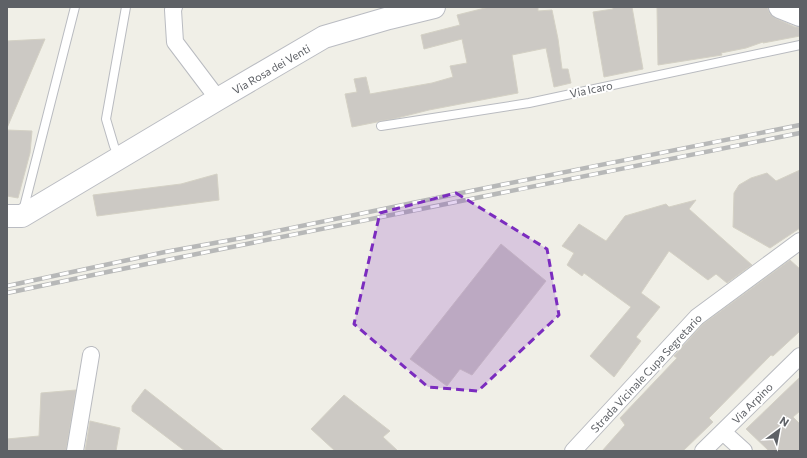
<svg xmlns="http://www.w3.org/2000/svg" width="807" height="458" font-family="Commissioner,sans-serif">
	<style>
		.building { fill: #ccc9c4; stroke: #d4d1c5 }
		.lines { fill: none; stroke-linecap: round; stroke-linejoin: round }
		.lane-casing { stroke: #b9bbc0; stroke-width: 10 }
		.street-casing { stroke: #b9bbc0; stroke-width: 18 }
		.secondary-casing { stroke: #babcc2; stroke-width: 24 }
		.lane { stroke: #fff; stroke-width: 8 }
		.street { stroke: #fff; stroke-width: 16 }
		.secondary { stroke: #fff; stroke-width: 22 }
		.rail-casing { stroke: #b7b8b8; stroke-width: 4.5 }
		.rail { stroke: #fff; stroke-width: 3; stroke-dasharray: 9; stroke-linecap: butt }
		.marked { fill: #7b2cbf; fill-opacity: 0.2; stroke: #7b2cbf; stroke-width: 3; stroke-dasharray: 8 5; stroke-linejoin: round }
		.labels { text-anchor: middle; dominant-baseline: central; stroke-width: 4; stroke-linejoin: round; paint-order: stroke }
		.street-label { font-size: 11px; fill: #5e6166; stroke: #fff }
	</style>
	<rect width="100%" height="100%" fill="#f0efe7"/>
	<!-- building -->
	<path class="building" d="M489,7H538V11L552,10L558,39L562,69H568L571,83L554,87L546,48L512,55L518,93L429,110L393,119L380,121L377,122L352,127L345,94L357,92L354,79L366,77L370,94L432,83L453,77L450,66L467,63L462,39L424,49L421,35L460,25L457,15Z
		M613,7H632L643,69L604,77L593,12L613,9Z
		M657,7H767L770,14L775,18L795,27H800V36L763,43V42L746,48L721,53L722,55L658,65Z
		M45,39L7,128V41Z
		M7,130L32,131L30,153L18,198L7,196Z
		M800,170V228L770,248L733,227L734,193L739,185L751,178L767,173L776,181Z
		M217,174L219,200L97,216L93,195L181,184Z
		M696,200L689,209L752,265L727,283L716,274L708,280L669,251L641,293L660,307L636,337L641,341L614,377L590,356L631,307L584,273L582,276L567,265L574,253L562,246L579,224L606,241L625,216L666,204L669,207Z
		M501,244L546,281L472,375L460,369L447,386L410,359Z
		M790,260L800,269V331L773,356L771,355L709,418L713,422L683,451H602L625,425L620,418L677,358L674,356L703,324Z
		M800,377V411L793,417L800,424V451H769L746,429Z
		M145,389L224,451H185L132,411V406Z
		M76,390L66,451H7V439L39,436L41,393Z
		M344,395L390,431L383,437L398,451H335L311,429Z
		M90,421L120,428L116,451H85Z"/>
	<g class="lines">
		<defs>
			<path id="lane" d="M381,126L529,103L800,45
				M119,157L114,146L106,119L126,7
				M23,211L75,7"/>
			<path id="street" d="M174,7L173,10L175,42L218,99
				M723,432L744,451
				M75,451L91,355
				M573,451L697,317L800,241
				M703,451L800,356"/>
			<path id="secondary" d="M780,7L800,15
				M7,216H22L218,99L324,37L389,18L434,7"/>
		</defs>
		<!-- lane casing -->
		<use href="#lane" class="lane-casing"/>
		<!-- street casing -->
		<use href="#street" class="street-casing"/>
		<!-- secondary casing -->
		<use href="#secondary" class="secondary-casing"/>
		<!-- lane -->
		<use href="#lane" class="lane"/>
		<!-- street -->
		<use href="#street" class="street"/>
		<!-- secondary -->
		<use href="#secondary" class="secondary"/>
		<defs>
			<path id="rail" d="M7,286L165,252L253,236L451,195L800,125
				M7,293L112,271L800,133"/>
		</defs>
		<!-- rail casing -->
		<use href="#rail" class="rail-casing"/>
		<!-- rail -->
		<use href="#rail" class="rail"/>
	</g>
	<!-- marked area -->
	<path class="marked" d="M456,193L547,249L559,315L478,391L428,387L354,324L380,213Z"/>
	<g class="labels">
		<!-- street labels -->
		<g class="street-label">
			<text transform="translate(271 69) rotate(-30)">Via Rosa dei Venti</text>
			<text transform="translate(591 89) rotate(-12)">Via Icaro</text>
			<text transform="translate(646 373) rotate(-47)">Strada Vicinale Cupa Segretario</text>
			<text transform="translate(752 403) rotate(-45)">Via Arpino</text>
		</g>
	</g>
	<!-- border -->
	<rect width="807" height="458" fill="none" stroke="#5e6166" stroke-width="16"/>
	<!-- north arrow -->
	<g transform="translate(779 430) rotate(32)" stroke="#ffffff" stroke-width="3" paint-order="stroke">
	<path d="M0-3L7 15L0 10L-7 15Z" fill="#5e6166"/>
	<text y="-6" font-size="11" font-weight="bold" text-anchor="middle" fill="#5e6166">N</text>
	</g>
</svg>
